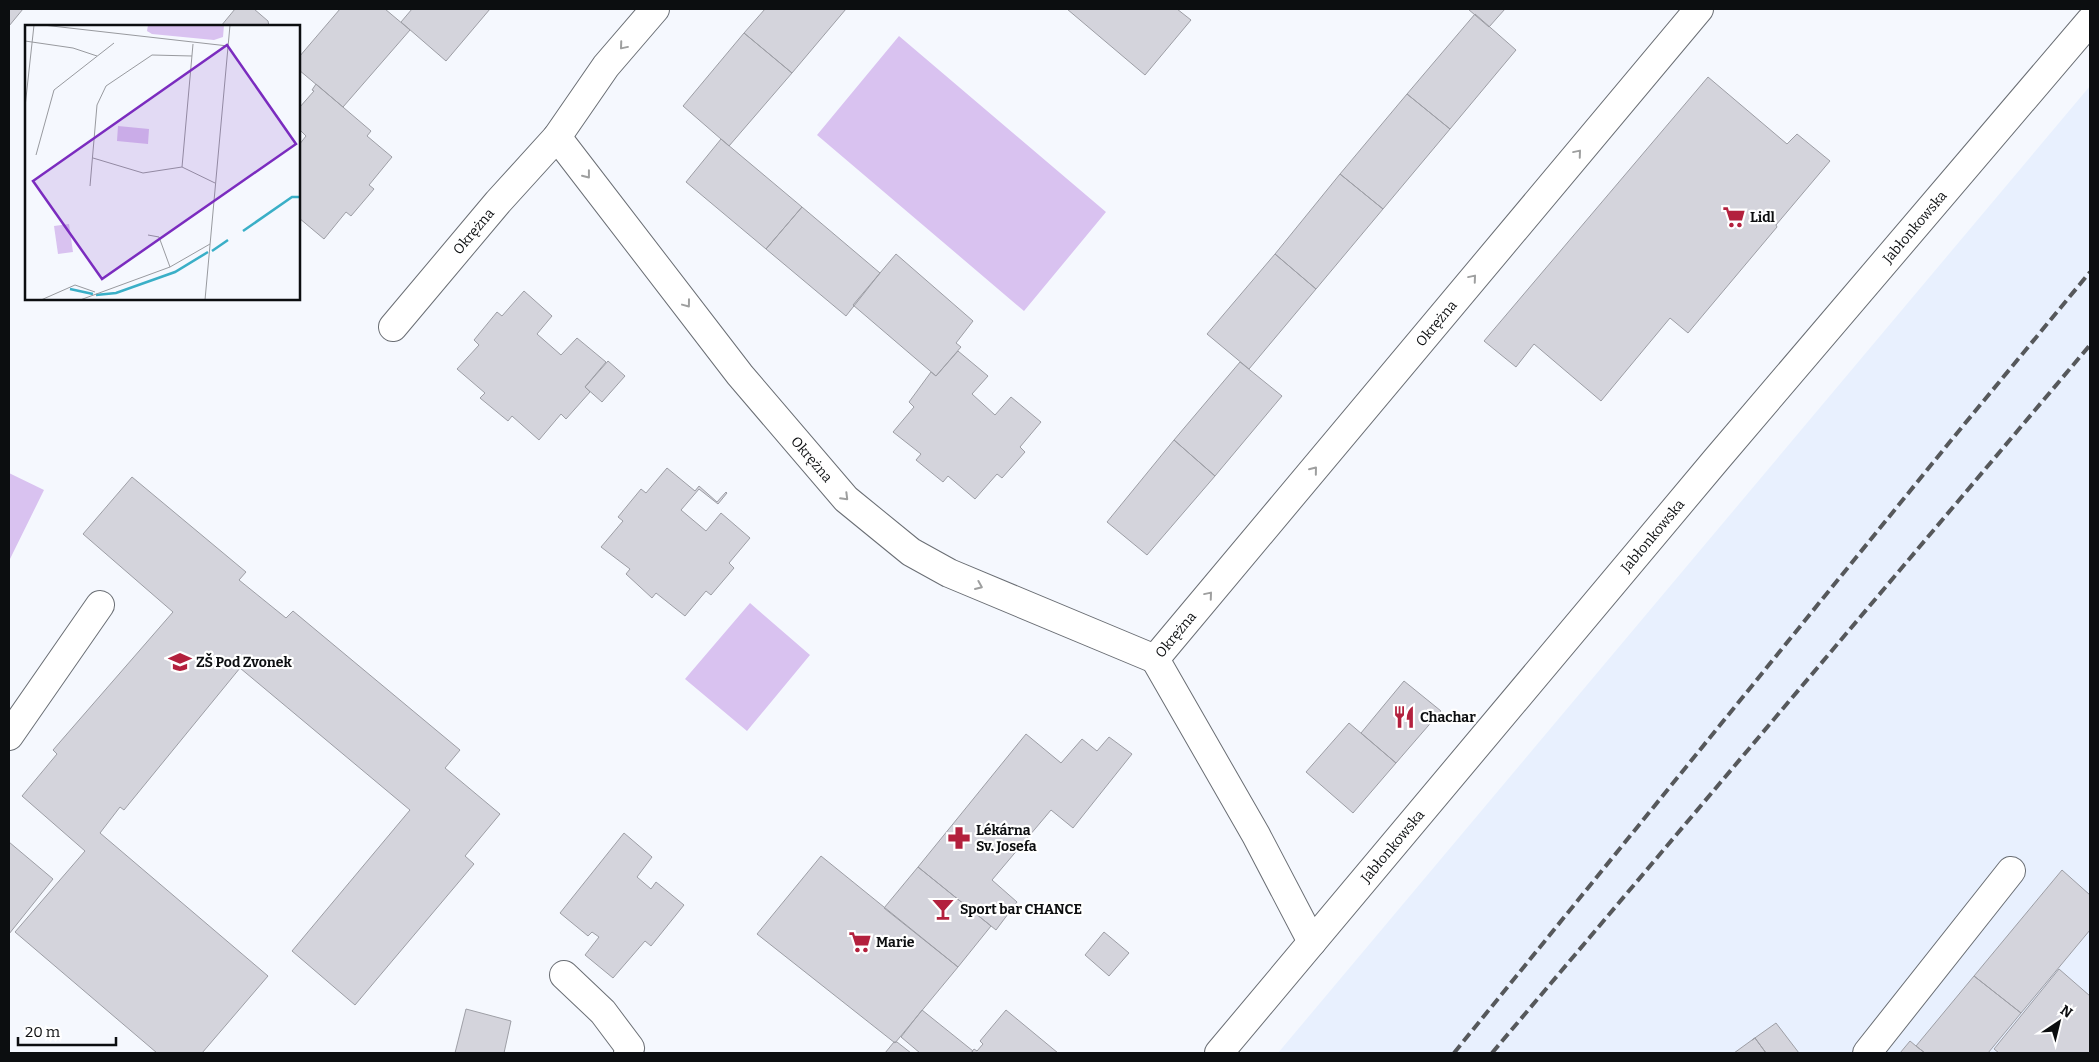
<svg xmlns="http://www.w3.org/2000/svg" width="2099" height="1062" font-family="Bitter,serif">
	<style>
		.built { fill: #e8f0fe }
		.green { fill: #d9c2f0 }
		.building { fill: #d4d4dc; stroke: #9d9ea5 }
		.lines { fill: none; stroke-linecap: round; stroke-linejoin: round }
		.minor-casing { stroke: #6a6e74; stroke-width: 30 }
		.major-casing { stroke: #6a6e74; stroke-width: 30 }
		.minor { stroke: #fff; stroke-width: 28 }
		.major { stroke: #fff; stroke-width: 28 }
		.rail { stroke: #56585b; stroke-width: 4; stroke-dasharray: 10 5; stroke-linecap: butt }
		.oneway { stroke: #9e9f9f }
		.labels { text-anchor: middle; dominant-baseline: central; stroke-width: 4.5; stroke-linejoin: round; paint-order: stroke }
		.poi-label { font-size: 14px; font-weight: bold; fill: #0c0e10; stroke: #fff; text-anchor: start }
		.street-label { font-size: 14px; fill: #0c0e10; stroke: #fff }
		.inset-river { fill: none; stroke: #3aafc7; stroke-width: 2.5 }
		.inset-road { fill: none; stroke: #989a9f; stroke-width: 1 }
		.view { fill: #7b2cbf; fill-opacity: 0.15; stroke: #7b2cbf; stroke-width: 2.5 }
		.inset-edge { fill: none; stroke: #0c0e10; stroke-width: 2.5 }
	</style>
	<rect width="100%" height="100%" fill="#f5f8fe"/>
	<!-- built -->
	<path class="built" d="M2090,86V1053H1278Z"/>
	<!-- green -->
	<path class="green" d="M899,36L1106,212L1024,311L817,135Z
		M9,473L44,490L9,561Z
		M750,603L810,655L747,731L685,679Z"/>
	<!-- building -->
	<path class="building" d="M9,9H23L9,26Z
		M235,9H254L268,21L269,26H221Z
		M340,9H385L410,30L343,107L299,70V57Z
		M412,9H490L446,61L401,22Z
		M765,9H846L792,73L744,33Z
		M1067,9H1177L1191,20L1145,75Z
		M1468,9H1505L1489,27Z
		M1475,14L1516,50L1450,129L1407,94Z
		M744,33L792,73L729,146L683,106Z
		M1708,77L1787,144L1797,134L1830,161L1776,225L1777,227L1688,333L1670,318L1601,401L1534,344L1516,367L1484,341Z
		M316,84L371,131L367,136L392,157L369,185L374,189L351,216L346,212L324,239L299,218V145L306,136L299,129V108L314,91L312,90Z
		M1407,94L1450,129L1383,209L1340,174Z
		M721,139L802,207L766,249L686,182Z
		M1340,174L1383,209L1316,289L1275,254Z
		M802,207L880,273L846,316L766,249Z
		M896,254L973,321L956,343L961,347L936,376L853,305Z
		M1275,254L1316,289L1249,369L1207,334Z
		M524,291L552,316L537,334L561,355L577,338L606,362L585,387L590,392L566,419L561,414L539,440L512,416L508,421L480,398L485,393L457,369L479,345L474,340L497,312L502,316Z
		M958,351L988,376L972,394L995,415L1011,397L1041,422L1020,447L1025,452L1002,478L997,474L975,499L948,476L943,482L916,460L921,454L893,432L914,407L909,402L931,372L936,376Z
		M608,361L625,376L602,402L585,387Z
		M1240,362L1282,396L1215,476L1174,440Z
		M1174,440L1215,476L1147,555L1107,522Z
		M667,468L695,491L699,486L717,502L726,492L727,493L718,504L699,489L681,510L706,531L721,513L750,538L729,563L734,568L711,595L706,591L685,616L656,593L652,598L626,574L630,569L601,547L623,521L618,517L641,489L646,493Z
		M132,477L246,572L239,580L286,618L293,611L460,750L445,768L500,814L465,856L474,864L355,1005L292,951L410,810L240,668L124,810L120,807L100,833L268,976L202,1053H157L15,932L85,851L22,796L57,754L53,750L173,612L83,534Z
		M1404,681L1441,711L1396,763L1361,733Z
		M1349,723L1396,763L1353,813L1306,772Z
		M1026,734L1061,763L1082,739L1097,751L1109,737L1132,754L1073,828L1051,810L992,880L1017,902L996,930L918,867Z
		M624,833L652,857L637,877L651,889L656,882L684,905L651,946L645,941L613,978L585,955L599,937L592,932L588,936L560,913Z
		M9,842L53,879L9,934Z
		M821,856L958,967L895,1043L757,934Z
		M918,867L991,926L958,967L884,908Z
		M2062,870L2090,895V930L2021,1013L1974,976Z
		M1104,932L1129,953L1109,976L1085,955Z
		M2059,969L2090,996V1053H1999L1994,1049Z
		M1974,976L2021,1013L1988,1053H1925L1916,1046Z
		M466,1009L511,1021L504,1053H455Z
		M922,1010L973,1051L971,1053H920L901,1037Z
		M1006,1010L1058,1053H971L974,1049L977,1051L983,1044L980,1041Z
		M1776,1023L1799,1053H1766L1755,1038L1752,1040Z
		M1755,1038L1766,1053H1734L1752,1040Z
		M1910,1041L1916,1046L1925,1053H1900Z
		M894,1042H897L911,1053H885Z"/>
	<g class="lines">
		<defs>
			<g id="minor">
				<path id="s1" d="M557,137L740,375L846,499L911,552L949,573L1155,659"/>
				<path id="s2" d="M393,327L498,202L557,137L606,66L655,9"/>
				<path id="s3" d="M1155,659L1699,9"/>
				<path d="M1155,659L1256,835L1312,942"/>
				<path d="M9,736L100,605"/>
				<path d="M564,975L603,1012L630,1048L628,1053"/>
				<path d="M1867,1053L2011,871"/>
			</g>
			<g id="major">
				<path id="s4" d="M1219,1053L1716,460L2090,21"/>
			</g>
		</defs>
		<!-- minor casing -->
		<use href="#minor" class="minor-casing"/>
		<!-- major casing -->
		<use href="#major" class="major-casing"/>
		<!-- minor -->
		<use href="#minor" class="minor"/>
		<!-- major -->
		<use href="#major" class="major"/>
		<!-- rail -->
		<path class="rail" d="M1454,1053L1953,438L2090,272
			M1492,1053L2090,345"/>
	</g>
	<!-- one-way arrows -->
	<defs><path id="oneway-chevron" d="M-2-3.5L2.5 0L-2 3.5" fill="none" stroke-width="1.6" stroke-linecap="round" stroke-linejoin="round" transform="scale(1.25)"/></defs>
	<g class="oneway">
		<use href="#oneway-chevron" transform="translate(623 46) rotate(130)"/>
		<use href="#oneway-chevron" transform="translate(1578 153) rotate(-50)"/>
		<use href="#oneway-chevron" transform="translate(587 175) rotate(52)"/>
		<use href="#oneway-chevron" transform="translate(1473 278) rotate(-50)"/>
		<use href="#oneway-chevron" transform="translate(687 304) rotate(53)"/>
		<use href="#oneway-chevron" transform="translate(1314 470) rotate(-51)"/>
		<use href="#oneway-chevron" transform="translate(845 497) rotate(45)"/>
		<use href="#oneway-chevron" transform="translate(979 586) rotate(23)"/>
		<use href="#oneway-chevron" transform="translate(1209 595) rotate(-50)"/>
	</g>
	<!-- icons -->
	<defs>
		<symbol id="supermarket-bare" viewBox="-9 -9 18 18"><path d="M-6-5.5h2.5l.6 2H6L4.5 2H-2.5L-4.4-4H-6ZM-1.5 3.2a1.3 1.3 0 1 0 .1 0ZM3 3.2a1.3 1.3 0 1 0 .1 0Z" fill="#b3203d" stroke="#fff" stroke-width="2.5" paint-order="stroke"/></symbol>
		<symbol id="school-bare" viewBox="-9 -9 18 18"><path d="M0-5L7-2L0 1L-7-2ZM-4 1L0 2.5L4 1V4Q0 6-4 4Z" fill="#b3203d" stroke="#fff" stroke-width="2.5" paint-order="stroke"/></symbol>
		<symbol id="restaurant-bare" viewBox="-9 -9 18 18"><path d="M-5-6h1v4h1v-4h1v4h1v-4h1v5L-1.5 .5V6h-2V.5L-5-1ZM5-6V6H3V1.5H1.5Q1.5-4 5-6Z" fill="#b3203d" stroke="#fff" stroke-width="2.5" paint-order="stroke"/></symbol>
		<symbol id="pharmacy-bare" viewBox="-9 -9 18 18"><path d="M-2-6h4v4h4v4h-4v4h-4v-4h-4v-4h4Z" fill="#b3203d" stroke="#fff" stroke-width="2.5" paint-order="stroke"/></symbol>
		<symbol id="bar-bare" viewBox="-9 -9 18 18"><path d="M-6-5H6L.8 .8V4.5H3.5V6h-7V4.5H-.8V.8Z" fill="#b3203d" stroke="#fff" stroke-width="2.5" paint-order="stroke"/></symbol>
	</defs>
	<g fill-rule="evenodd">
		<use href="#supermarket-bare" x="1718" y="201" width="32" height="32"/>
		<use href="#school-bare" x="164" y="646" width="32" height="32"/>
		<use href="#restaurant-bare" x="1388" y="701" width="32" height="32"/>
		<use href="#pharmacy-bare" x="943" y="822" width="32" height="32"/>
		<use href="#bar-bare" x="927" y="893" width="32" height="32"/>
		<use href="#supermarket-bare" x="844" y="926" width="32" height="32"/>
	</g>
	<g class="labels">
		<!-- poi labels -->
		<g class="poi-label">
			<text x="1750" y="217">Lidl</text>
			<text x="196" y="662">ZŠ Pod Zvonek</text>
			<text x="1420" y="717">Chachar</text>
			<text x="976" y="830">Lékárna<tspan x="976" dy="16">Sv. Josefa</tspan></text>
			<text x="960" y="909">Sport bar CHANCE</text>
			<text x="876" y="942">Marie</text>
		</g>
		<!-- street labels -->
		<g class="street-label">
			<text stroke="none"><textPath href="#s4" startOffset="1080">Jabłonkowska</textPath></text>
			<text stroke="none"><textPath href="#s2" startOffset="125">Okrężna</textPath></text>
			<text stroke="none"><textPath href="#s3" startOffset="438">Okrężna</textPath></text>
			<text stroke="none"><textPath href="#s1" startOffset="411">Okrężna</textPath></text>
			<text stroke="none"><textPath href="#s4" startOffset="675">Jabłonkowska</textPath></text>
			<text stroke="none"><textPath href="#s3" startOffset="32">Okrężna</textPath></text>
			<text stroke="none"><textPath href="#s4" startOffset="270">Jabłonkowska</textPath></text>
		</g>
	</g>
	<!-- overview -->
	<g transform="translate(25 25)">
		<rect width="275" height="275" fill="#f5f8fe"/>
		<path d="M123,0H199L198,12L189,15L127,9L122,6ZM93,101L124,104L123,119L92,116ZM44,199L48,227L33,229L29,201Z" fill="#d9c2f0"/>
		<path class="inset-river" d="M218,206L267,172H275M187,226L203,215M45,264L68,269M71,270L91,268L150,247L183,227"/>
		<path class="inset-road" d="M18,0L203,21M0,16L48,23L72,31M0,82L9,0M11,130L29,65L89,18M68,133L118,148L157,142M157,142L168,19M157,142L190,158M65,161L72,80L81,61L127,30L167,31M123,210L134,212L145,242M16,275L50,260L70,267M55,275L145,242L185,219M180,275L205,0"/>
		<path class="view" d="M202,20L271,119L77,254L8,156Z"/>
		<rect width="275" height="275" class="inset-edge"/>
	</g>
	<!-- border -->
	<rect width="2099" height="1062" fill="none" stroke="#0c0e10" stroke-width="20"/>
	<!-- north arrow -->
	<g transform="translate(2059 1022) rotate(35)" stroke="#ffffff" stroke-width="4" paint-order="stroke">
	<path d="M0-4L9 19L0 12L-9 19Z" fill="#0c0e10"/>
	<text y="-8" font-size="14" font-weight="bold" text-anchor="middle" fill="#0c0e10">N</text>
	</g>
	<!-- scale -->
	<path d="M18 1037v8h98v-8" fill="none" stroke="#0c0e10" stroke-width="2.5"/>
	<text x="25" y="1037" font-size="15" fill="#0c0e10" stroke="#ffffff" stroke-width="4" paint-order="stroke">20 m</text>
</svg>
